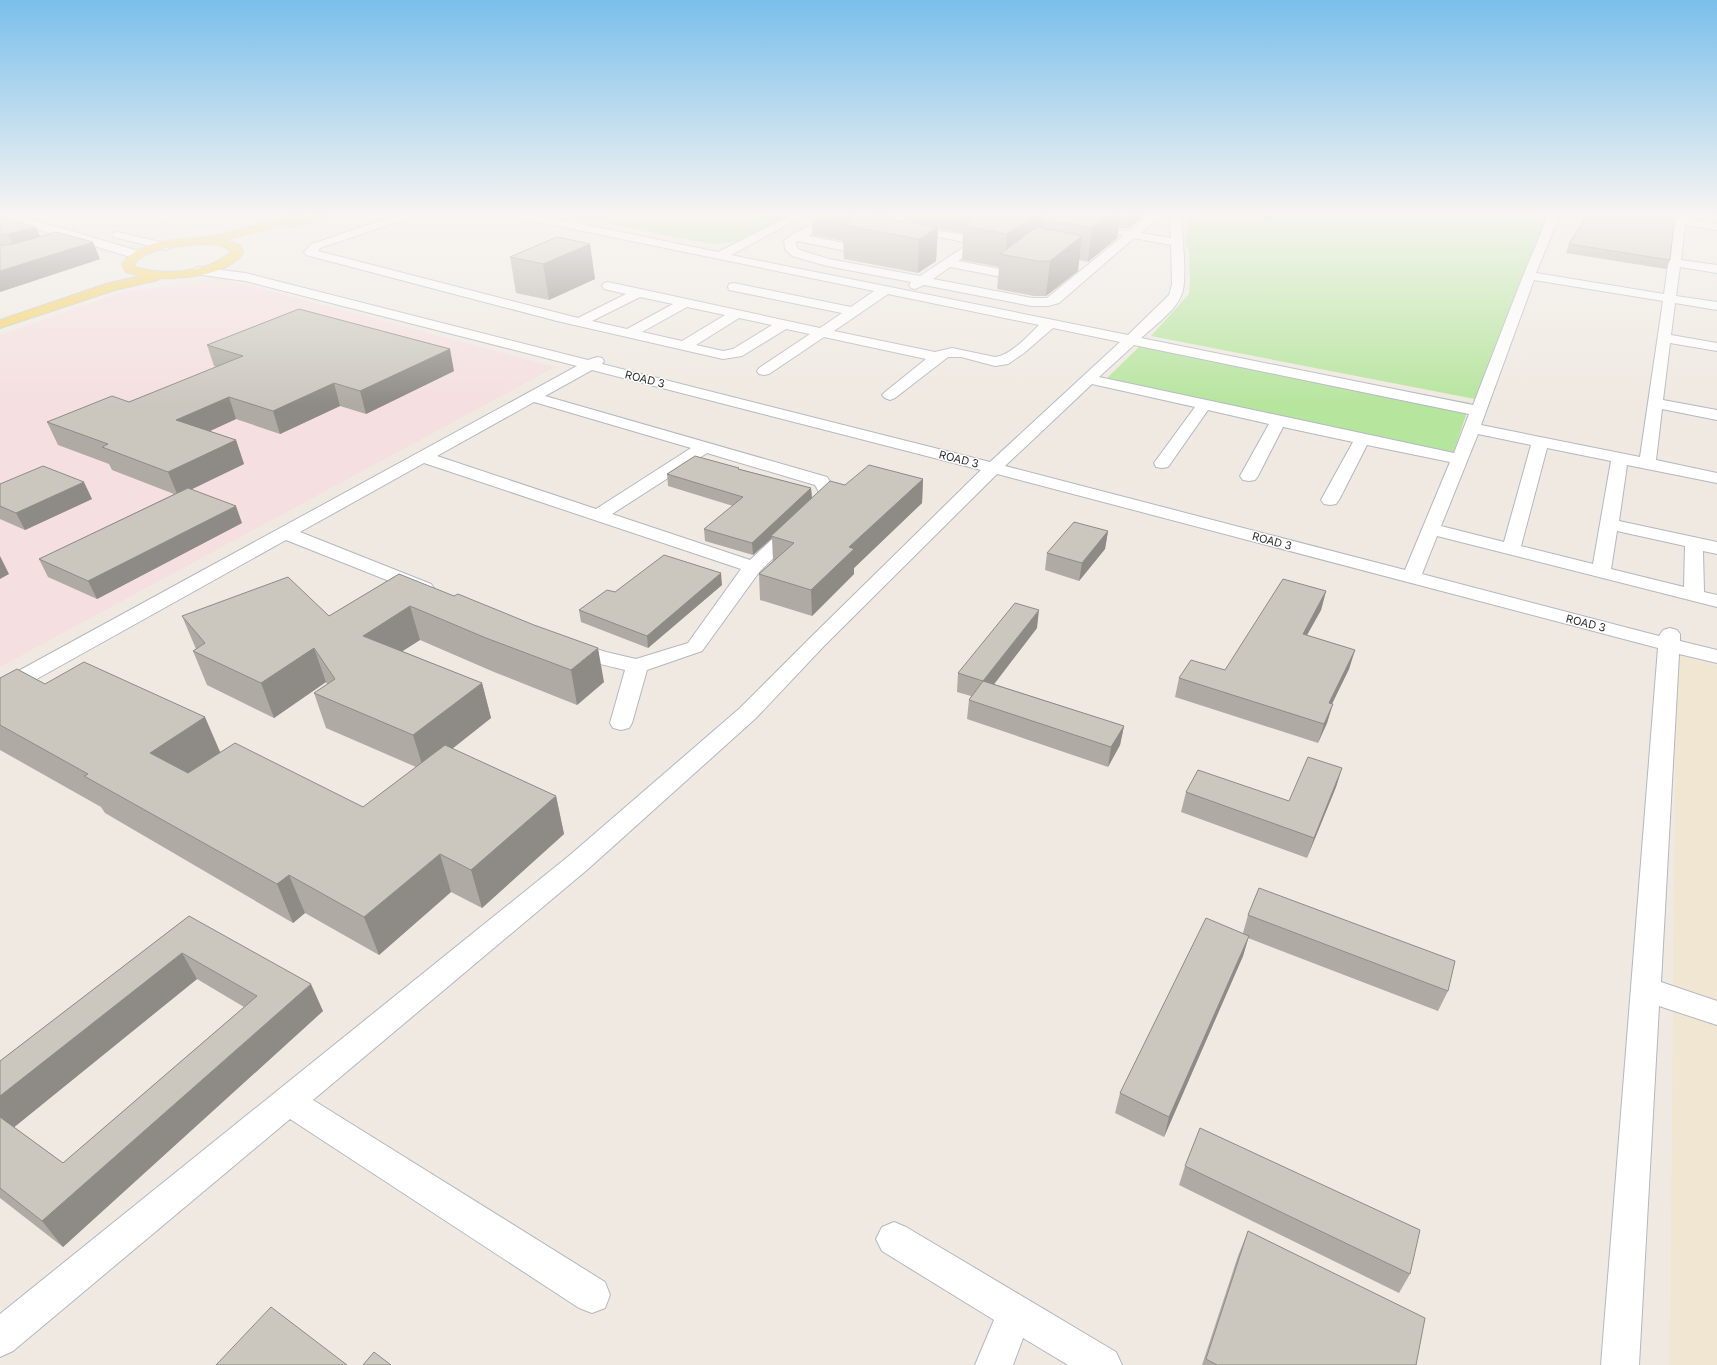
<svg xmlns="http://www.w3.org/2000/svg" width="1717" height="1365" font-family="Inter,sans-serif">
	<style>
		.education { fill: #f0e6d1 }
		.medical { fill: #f5dfe0 }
		.green { fill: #b6e59e }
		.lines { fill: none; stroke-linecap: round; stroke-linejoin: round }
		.minor-casing { stroke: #b4b7c1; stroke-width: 2 }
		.major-casing { stroke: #c9c9c9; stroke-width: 2 }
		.minor { fill: #fff; fill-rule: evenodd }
		.major { fill: #f2d163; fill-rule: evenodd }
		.wall { fill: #afaba4; fill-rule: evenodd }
		.shaded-wall { fill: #8e8b86 }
		.building { fill: #cbc7bf; stroke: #8e8b86 }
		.labels { text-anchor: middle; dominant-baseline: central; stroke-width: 3; stroke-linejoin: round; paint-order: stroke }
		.far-street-label { font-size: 11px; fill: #2e2e2e; stroke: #fff }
	</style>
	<rect width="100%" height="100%" fill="#efe9e1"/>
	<!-- education -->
	<path class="education" d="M1676,655L1717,666V1365H1670Z"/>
	<!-- medical -->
	<path class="medical" d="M220,278L555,367L0,667V335L123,292Z"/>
	<!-- green -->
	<path class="green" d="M554,214H792L737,242L712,244Z
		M1190,214H1548L1475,399L1151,336L1189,294L1190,281L1189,250L1185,244Z
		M1145,341H1147L1470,403L1453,454L1105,380Z"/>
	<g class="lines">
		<defs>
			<path id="minor" d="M0,214H13L142,252L144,255L142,258H134L0,218Z
				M160,214H176L175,216L163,220L157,217Z
				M399,214H416L415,216L320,248L318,251L578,318L626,294L604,289L602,286L604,283L608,282L820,328L842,313L734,291L729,290L728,287L729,284L734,283L851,307L874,291L515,217L510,214H533L718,252L793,214H807L731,255L1128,335L1169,295L1172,284L1171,245L1134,238L1059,303L1048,306H1032L924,285L915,289L911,288L909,285L911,282L827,266L792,256L785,249L784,241L791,235L830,214H844L808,236L855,245L857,248L855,251L851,252L798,241L796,242L797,248L800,250L829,259L920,276L970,243L905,231L903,229L905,227L909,226L978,237L1013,214H1026L958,261L1011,271L1013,274L1011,277L1007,278L950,267L933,279L1032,298H1047L1123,236L1117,233L1119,231H1129L1149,214H1161L1141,233L1171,238L1170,223L1172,214H1183L1182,223C1182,240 1188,281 1181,296C1175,311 1153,327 1141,338L1473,405L1523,276L1549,214H1560L1536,273L1664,294L1675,214H1686V219L1717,224V230L1685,225L1681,260L1717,265V273L1680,267L1676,296L1717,302V310L1675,303L1671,335L1717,343V351L1670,343L1663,400L1717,410V420L1662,409L1656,460L1717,473V483L1627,465L1619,521L1717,542V554L1703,551L1704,592L1717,595V607L1437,536L1422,574L1659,636L1663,630L1670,628L1677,630L1680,634V641L1717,650V663L1679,654L1661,982L1717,1001V1025L1659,1006L1639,1365H1601L1658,648L997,474L824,646L756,718L588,869L313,1100L605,1282L610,1295L605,1308L592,1313L579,1308L290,1119L13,1351L0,1357V1314L570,855L740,708L810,638L981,470L592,370L545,396L827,477L837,492L832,502L760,571L702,651L647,670L632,723L629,728L621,730L613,728L610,723L625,670C610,666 571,659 562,647L566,643L573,641L606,652L636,659L688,643L741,569L424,463L300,532L431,584L434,588L431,592L424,594L417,592L286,540L8,695L0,697V681L577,366L245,281L195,274L193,271L195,268L199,267L245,273L588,360L597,357L602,358L604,361L602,364L990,462L1120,342L1053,328L1024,353L1008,364L995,366L961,357H948L895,398L890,400L885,398L882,395L885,392L926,359L824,337L769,374L764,375L759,374L757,371L759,368L810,334L786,329L742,356L723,359L557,321L306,255L304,252L312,244ZM1534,280L1663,301L1640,457L1481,425ZM888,294L1039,325C1029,335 1010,356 995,357L952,348L935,352L834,331ZM640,297L673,304L627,329L592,321ZM687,307L725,315L682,341L642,332ZM739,318L772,325L733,349L723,351L696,345ZM1134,345L1469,414L1454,453L1099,377ZM1092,384L1195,407L1154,463L1156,467L1162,468L1168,467L1208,410L1269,424L1240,476L1243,480L1249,481L1255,480L1258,476L1283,427L1353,442L1321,500L1324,504L1330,505L1336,504L1339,500L1367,445L1450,462L1405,570L1005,466ZM534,402L691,448L596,509L437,456ZM1478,434L1531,445L1504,542L1441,526ZM1547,448L1611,461L1593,564L1521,546ZM707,453L815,485L819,492L818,496L750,560L612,514ZM1617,531L1685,546L1684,587L1611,569Z
				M901,214H914L877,237H869L867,235Z
				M118,232L169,244L171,246L169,248L165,250L114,237L112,235L114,233Z
				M894,1222L906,1227L1116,1352L1122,1365H1068L1023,1338L1013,1365H975L994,1320L882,1251L876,1239L882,1227Z"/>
			<path id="major" d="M292,214H309L308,216L329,214L328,216L291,228L287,227L285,225L286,224L269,229L225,240L241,246L243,253C228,275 184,279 160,278L158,280L115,290L0,328V320L106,284L141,276L126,272L122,264C137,242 170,240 194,238C198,237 203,238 207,237C235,232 264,223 292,214ZM198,244C208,244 225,243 231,252C207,273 165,276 135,267L134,264C148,247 178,247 198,244Z"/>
		</defs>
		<!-- minor casing -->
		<use href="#minor" class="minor-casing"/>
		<!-- major casing -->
		<use href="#major" class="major-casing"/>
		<!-- minor -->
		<use href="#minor" class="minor"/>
		<!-- major -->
		<use href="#major" class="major"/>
	</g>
	<!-- wall -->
	<path class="wall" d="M812,214H898L890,219L905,221V214H1147L1127,229L1118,228L1117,238L1088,262L1079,260L1078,271L1046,296H1034L997,289L999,267L962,260L963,233L938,229L936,261L918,273L844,259L843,241L812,235Z
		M1584,214H1675L1670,260L1666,269L1566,253L1569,244L1583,222Z
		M0,217L36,227L40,236L100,259L0,292Z
		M557,237L595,279L549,300L516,293L510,257Z
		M207,345L454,371L366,414L340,406L280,434L236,419L210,431L236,440L244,464L191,489L242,523L97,599L48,577L39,559L174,494L112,470L109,464L58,445L47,422L129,402L216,367L214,366Z
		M739,468V469L811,488L812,499L845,485L923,479L922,503L854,568V574L812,616L760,600L759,574L773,561L772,538L753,555L705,541L704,529L733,506L668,486L667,474Z
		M0,484L92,499L25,530L0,519Z
		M1108,531L1105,549L1079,581L1045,570L1047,553Z
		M399,574L604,682L577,705L494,672L420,640L402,651L482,683L491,718L452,749L556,796L564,834L482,908L451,892L379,955L305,913L293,923L105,813L101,807L0,750V678L45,684L363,807L416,767L326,728L314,693L327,684L326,682L274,718L207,685L193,651L196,649L182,616H329Z
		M722,585L648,648L581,622L579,610L615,592Z
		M1326,591L1321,610L1307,635L1355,650L1349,669L1332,704L1327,723L1318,743L1175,697L1179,678L1225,670Z
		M1037,628L994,684L1124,726L1120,745L1108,767L967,719L969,700L971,696L957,692L958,673Z
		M1342,768L1336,787L1307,858L1181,812L1186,792L1289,801Z
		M1248,915L1448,991L1438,1011L1248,938L1243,956L1164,1137L1115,1113L1120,1093L1243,933Z
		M189,916L323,1011L63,1247L0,1198V1061ZM197,979L244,1007L63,1163L14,1127Z
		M1185,1166L1410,1274L1399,1293L1179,1185Z
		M1248,1231L1416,1365H1202L1238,1256Z"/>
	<!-- shaded-wall -->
	<path class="shaded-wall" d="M849,214H898L870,230L849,226Z
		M1037,214H1046L1043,241L1006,255L1007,234Z
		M1109,214H1120L1117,238L1088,262L1092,228Z
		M1129,214H1147L1127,229Z
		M36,227L43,244L16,252L8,234Z
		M938,227L936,261L918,273L919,239Z
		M1082,236L1078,271L1046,296L1050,261Z
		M93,242L100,259L0,292V271Z
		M590,244L595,279L549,300L543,264Z
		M450,349L454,371L366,414L360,391Z
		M334,383L340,406L280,434L273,411Z
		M229,397L236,419L184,443L176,420Z
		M236,440L244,464L178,496L168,472Z
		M923,479L922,503L854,568V574L812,616L811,590L849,547Z
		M84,482L92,499L25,530L16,513Z
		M811,488L812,500L771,536L772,538L753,555L752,543Z
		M236,506L242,523L97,599L88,581Z
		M1108,531L1105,549L1079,581L1082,563Z
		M0,556L9,574L0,579Z
		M721,573L722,585L648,648L647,636Z
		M1326,591L1321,610L1297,653L1303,634Z
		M410,606L420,640L373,670L363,636Z
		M1039,610L1037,628L982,700L983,681Z
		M314,648L326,682L274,718L261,683Z
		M598,648L604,682L577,705L571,670Z
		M1355,650L1349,669L1323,722L1329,703Z
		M482,683L491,718L424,771L413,735Z
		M1333,704L1327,723L1318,743L1324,724Z
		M205,717L221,754L168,790L150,753Z
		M1124,726L1120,745L1108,767L1111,747Z
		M1342,768L1336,787L1307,858L1314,838Z
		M556,796L564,834L482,908L471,870Z
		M440,854L451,892L379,955L364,917Z
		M289,875L305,913L293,923L277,884Z
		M1249,936L1243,956L1164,1137L1169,1117Z
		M182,953L197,979L7,1133L0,1125V1096Z
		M311,984L323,1011L63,1247L42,1221Z"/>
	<!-- building -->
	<path class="building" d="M863,214H864L938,227L919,239L843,225Z
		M983,214H1037L1007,234L964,226Z
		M1057,214H1109L1092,228L1049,220Z
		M1585,214H1675L1670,260L1569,244L1585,218Z
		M0,217L36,227L8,234L0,235Z
		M1037,227L1082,236L1050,261H1037L1000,254Z
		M56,232L93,242L0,271V245H10Z
		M557,237L590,244L543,264L510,257Z
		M299,309L450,349L360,391L334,383L273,411L229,397L176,420L236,440L168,472L102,447L108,444L47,422L112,396L129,402L243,356L207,345Z
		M695,456L739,468L738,469L811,488L752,543L704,529L743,497L667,474Z
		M869,465L923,479L849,547L854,549L811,590L759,574L794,543L771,536L830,481L845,485Z
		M43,466L84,482L16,513L0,506V484Z
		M188,488L236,506L88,581L39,559Z
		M1074,522L1108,531L1082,563L1047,553Z
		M664,555L721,573L647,636L579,610L607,590L615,592Z
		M399,574L454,596L458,594L534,625L598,648L571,670L486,638L410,606L363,636L482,683L413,735L314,693L335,679L314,648L261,683L193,651L205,643L182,616L288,577L329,616Z
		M1283,579L1326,591L1303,634L1355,650L1329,703L1333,704L1324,724L1179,678L1191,660L1225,670Z
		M1015,603L1039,610L983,681L958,673Z
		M84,662L205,717L150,753L188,773L235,743L363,807L445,745L556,796L471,870L440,854L364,917L289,875L277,884L84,776L88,774L0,725V678L17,669L45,684Z
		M983,681L1124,726L1111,747L969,700Z
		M1308,757L1342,768L1314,838L1186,792L1198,770L1289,801Z
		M1259,888L1455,961L1448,991L1248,915Z
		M189,916L311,984L42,1221L0,1188V1117L63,1163L257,996L182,953L0,1096V1061Z
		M1206,918L1249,936L1169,1117L1120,1093Z
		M1200,1128L1420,1230L1410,1274L1185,1166Z
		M1248,1231L1425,1318L1416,1365H1217L1206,1359Z
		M271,1307L347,1365H216Z
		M374,1352L391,1365H363Z"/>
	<!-- sky -->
	<linearGradient id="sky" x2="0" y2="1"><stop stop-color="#7abfeb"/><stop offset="0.53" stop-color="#f8f5f2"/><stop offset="1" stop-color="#f8f5f2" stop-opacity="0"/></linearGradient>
	<rect width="1717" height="405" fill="url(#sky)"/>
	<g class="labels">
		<!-- far-street labels -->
		<g class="far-street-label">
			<text transform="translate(645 379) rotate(14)">ROAD 3</text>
			<text transform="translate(959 459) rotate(14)">ROAD 3</text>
			<text transform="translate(1272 541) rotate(15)">ROAD 3</text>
			<text transform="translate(1586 623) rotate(14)">ROAD 3</text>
		</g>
	</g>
</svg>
